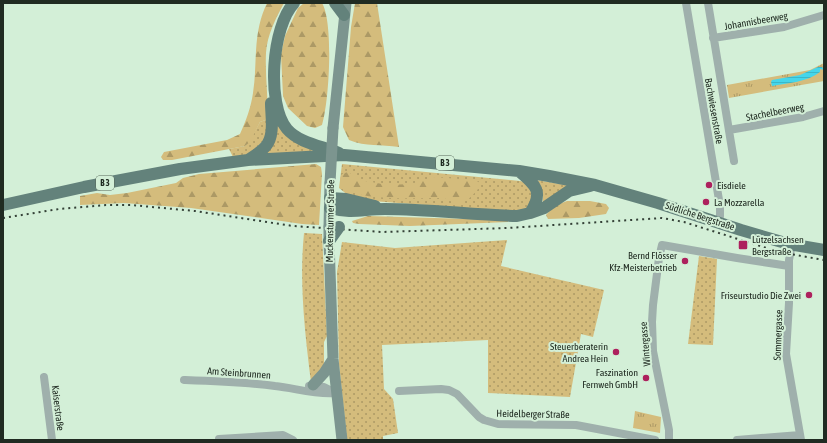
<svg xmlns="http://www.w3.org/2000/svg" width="827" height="443" font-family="'Asap Condensed',sans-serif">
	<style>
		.grass { fill: url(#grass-dots) }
		.forest { fill: url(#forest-firs) }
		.park { fill: url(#park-tufts) }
		.water { fill: url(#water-rules) }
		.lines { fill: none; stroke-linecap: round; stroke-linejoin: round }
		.street { stroke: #9fb0ac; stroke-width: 8 }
		.secondary { stroke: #7c958f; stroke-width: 11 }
		.primary { stroke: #63827b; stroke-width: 12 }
		.rail { stroke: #334036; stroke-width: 2; stroke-dasharray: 2 4; stroke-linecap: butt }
		.secondary-bridge { stroke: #7c958f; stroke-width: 11 }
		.primary-bridge { stroke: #63827b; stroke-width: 12 }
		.poi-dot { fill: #ad205d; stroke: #d3efd7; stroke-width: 1.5 }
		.labels { text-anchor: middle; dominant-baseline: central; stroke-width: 4; stroke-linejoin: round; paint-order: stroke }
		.shield { fill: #d3efd7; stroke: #566658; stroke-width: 1 }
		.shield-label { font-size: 9px; font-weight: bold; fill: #202b22 }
		.street-label { font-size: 10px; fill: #202b22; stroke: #d3efd7 }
		.poi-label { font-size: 10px; fill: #202b22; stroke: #d3efd7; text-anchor: end }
	</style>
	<defs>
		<pattern id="grass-dots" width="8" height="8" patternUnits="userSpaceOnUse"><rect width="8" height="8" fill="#d4bc7c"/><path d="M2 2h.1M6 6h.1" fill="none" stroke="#ac9965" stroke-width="1.8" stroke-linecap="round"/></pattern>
		<pattern id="forest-firs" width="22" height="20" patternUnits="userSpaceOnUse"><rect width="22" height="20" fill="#d4bc7c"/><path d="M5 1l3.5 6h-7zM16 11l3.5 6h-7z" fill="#ac9965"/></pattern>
		<pattern id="park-tufts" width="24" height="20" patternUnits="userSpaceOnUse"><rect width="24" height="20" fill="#d4bc7c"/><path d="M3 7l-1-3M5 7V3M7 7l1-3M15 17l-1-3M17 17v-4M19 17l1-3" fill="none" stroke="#ac9965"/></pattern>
		<pattern id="water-rules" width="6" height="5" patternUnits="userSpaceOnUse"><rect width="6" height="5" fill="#45d6eb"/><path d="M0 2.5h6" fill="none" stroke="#3cb8c9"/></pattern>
	</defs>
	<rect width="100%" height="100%" fill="#d3efd7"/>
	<!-- grass -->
	<path class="grass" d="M268,119L266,138L248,156L233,157L229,149L245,146L249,142L260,122Z
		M278,123L322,151L263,154Z
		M342,164L520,181L528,183L532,187L531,207L516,212L372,201L349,196L339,188Z
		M536,180L572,186L542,206C544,194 543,190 536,180Z
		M304,233L322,234L327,336L324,342V365L311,382C305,333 299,283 304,233Z
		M507,240L501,266L604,290L593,337L581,334L570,397L488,393V340L382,345L384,389L393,399L398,433L383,436V440H347L339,364L337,272L342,242L395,248Z
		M699,256L717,259L713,345L688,344Z"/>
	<!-- forest -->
	<path class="forest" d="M267,3H284C276,18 267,35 266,53C265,74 268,97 268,119L260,122L250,142L245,146L172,160H163L161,157L164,152L227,140L240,134C246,121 251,107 253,93C258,61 252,35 267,3Z
		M304,3H322C334,23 329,103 322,125L315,128L307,126L288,108L283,96L281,54L285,36L298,8Z
		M355,3H377L399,147C381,144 366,147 349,140L343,127L351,27Z
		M316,164L321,167L322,174L319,225L302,224L191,208L124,203L80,205V196L97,193L110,195L127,193L176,183L183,178L199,174Z
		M348,172L365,181L388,185L411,184L433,177L473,180L479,182L478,189C473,195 467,202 459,203C452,204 448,198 441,198C428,197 325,205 342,174Z
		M567,201H590L606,204L609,208L606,214L579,218L548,219L546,215L554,206Z
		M368,216L501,220L508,221V222L410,226L359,224L353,223L352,221Z"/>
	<!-- park -->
	<path class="park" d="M824,63V81L729,98L727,85L810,70Z
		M635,411L661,417L660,433L633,428Z"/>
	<!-- water -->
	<path class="water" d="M818,67H822L824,70L820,69V72C808,82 787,83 772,86L771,82L772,80L800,75Z"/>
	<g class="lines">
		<!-- street -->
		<path class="street" d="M686,3L720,206V216L719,222
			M708,3L734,161
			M713,38L784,27L824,15
			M729,130L803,117L824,111
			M792,244L789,260V303L786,354L801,440
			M44,377L52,440
			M184,380C214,381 245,382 275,386C295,388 315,395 336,393
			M309,386L324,387L336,393
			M399,391L441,389L449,390L457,394L479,417L484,420L498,424L576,425L655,440
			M219,439L283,435L293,440
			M669,440V430L653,351L652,322L653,305L659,258L662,245L737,258L789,266
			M737,440L800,435"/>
		<!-- secondary -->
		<path class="secondary" d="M333,128L346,3
			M329,227L330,183
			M329,241L333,359L342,440
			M313,385L324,373L333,359"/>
		<!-- primary -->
		<path class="primary" d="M294,3C272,26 266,104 287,129C299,143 322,146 339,153
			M335,3L344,15
			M248,160C254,156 261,152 266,146C275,135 271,116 271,103
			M519,171C536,185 544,192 530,213
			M330,198L346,199L375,206
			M3,205L84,187L180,169L248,160L344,155L519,171L549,176L595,185L658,203L741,230L789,244L824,250
			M330,208C352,214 363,209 385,209C429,209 473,215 517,216L530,213L544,208L569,191L590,186"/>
		<!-- rail -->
		<path class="rail" d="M3,218L59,209L106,205H131L195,211L293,226L382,232L508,228L662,218L684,222L779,252L824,260"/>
		<!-- secondary-bridge -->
		<path class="secondary-bridge" d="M330,183L333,128
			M329,241V227"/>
		<!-- primary-bridge -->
		<path class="primary-bridge" d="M329,241L339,227"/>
	</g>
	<!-- markers -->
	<g class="poi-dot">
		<circle cx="709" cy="185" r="4"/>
		<circle cx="706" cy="202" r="4"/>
		<rect x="738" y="240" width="10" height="10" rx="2"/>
		<circle cx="685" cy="261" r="4"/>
		<circle cx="809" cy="295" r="4"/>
		<circle cx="616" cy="352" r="4"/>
		<circle cx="646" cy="378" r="4"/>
	</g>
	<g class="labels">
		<!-- shield labels -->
		<g class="shield">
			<rect x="436" y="156" width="18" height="14" rx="3"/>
			<rect x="96" y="176" width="18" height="14" rx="3"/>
		</g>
		<g class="shield-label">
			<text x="445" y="163">B 3</text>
			<text x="105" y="183">B 3</text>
		</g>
		<!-- street labels -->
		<g class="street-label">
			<text transform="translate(756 21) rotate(-10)">Johannisbeerweg</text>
			<text transform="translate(714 111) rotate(80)">Bachwiesenstraße</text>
			<text transform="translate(775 112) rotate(-11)">Stachelbeerweg</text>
			<text transform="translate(700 216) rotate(18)">Südliche Bergstraße</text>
			<text transform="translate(330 221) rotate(-89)">Muckensturmer Straße</text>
			<text transform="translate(778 335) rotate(-88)">Sommergasse</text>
			<text transform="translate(645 344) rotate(-95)">Wintergasse</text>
			<text transform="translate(239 373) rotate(4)">Am Steinbrunnen</text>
			<text transform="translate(58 408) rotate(83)">Kaiserstraße</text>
			<text transform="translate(533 414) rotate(1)">Heidelberger Straße</text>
		</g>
		<!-- poi labels -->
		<g class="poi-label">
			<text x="717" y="185" text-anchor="start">Eisdiele</text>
			<text x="714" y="202" text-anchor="start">La Mozzarella</text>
			<text x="752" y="239" text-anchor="start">Lützelsachsen<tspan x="752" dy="12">Bergstraße</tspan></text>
			<text x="677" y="255">Bernd Flösser<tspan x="677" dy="12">Kfz-Meisterbetrieb</tspan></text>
			<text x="801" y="295">Friseurstudio Die Zwei</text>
			<text x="608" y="346">Steuerberaterin<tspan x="608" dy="12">Andrea Hein</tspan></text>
			<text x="638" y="372">Faszination<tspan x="638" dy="12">Fernweh GmbH</tspan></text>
		</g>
	</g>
	<!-- border -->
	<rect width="827" height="443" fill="none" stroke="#202b22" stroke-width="8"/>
</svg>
